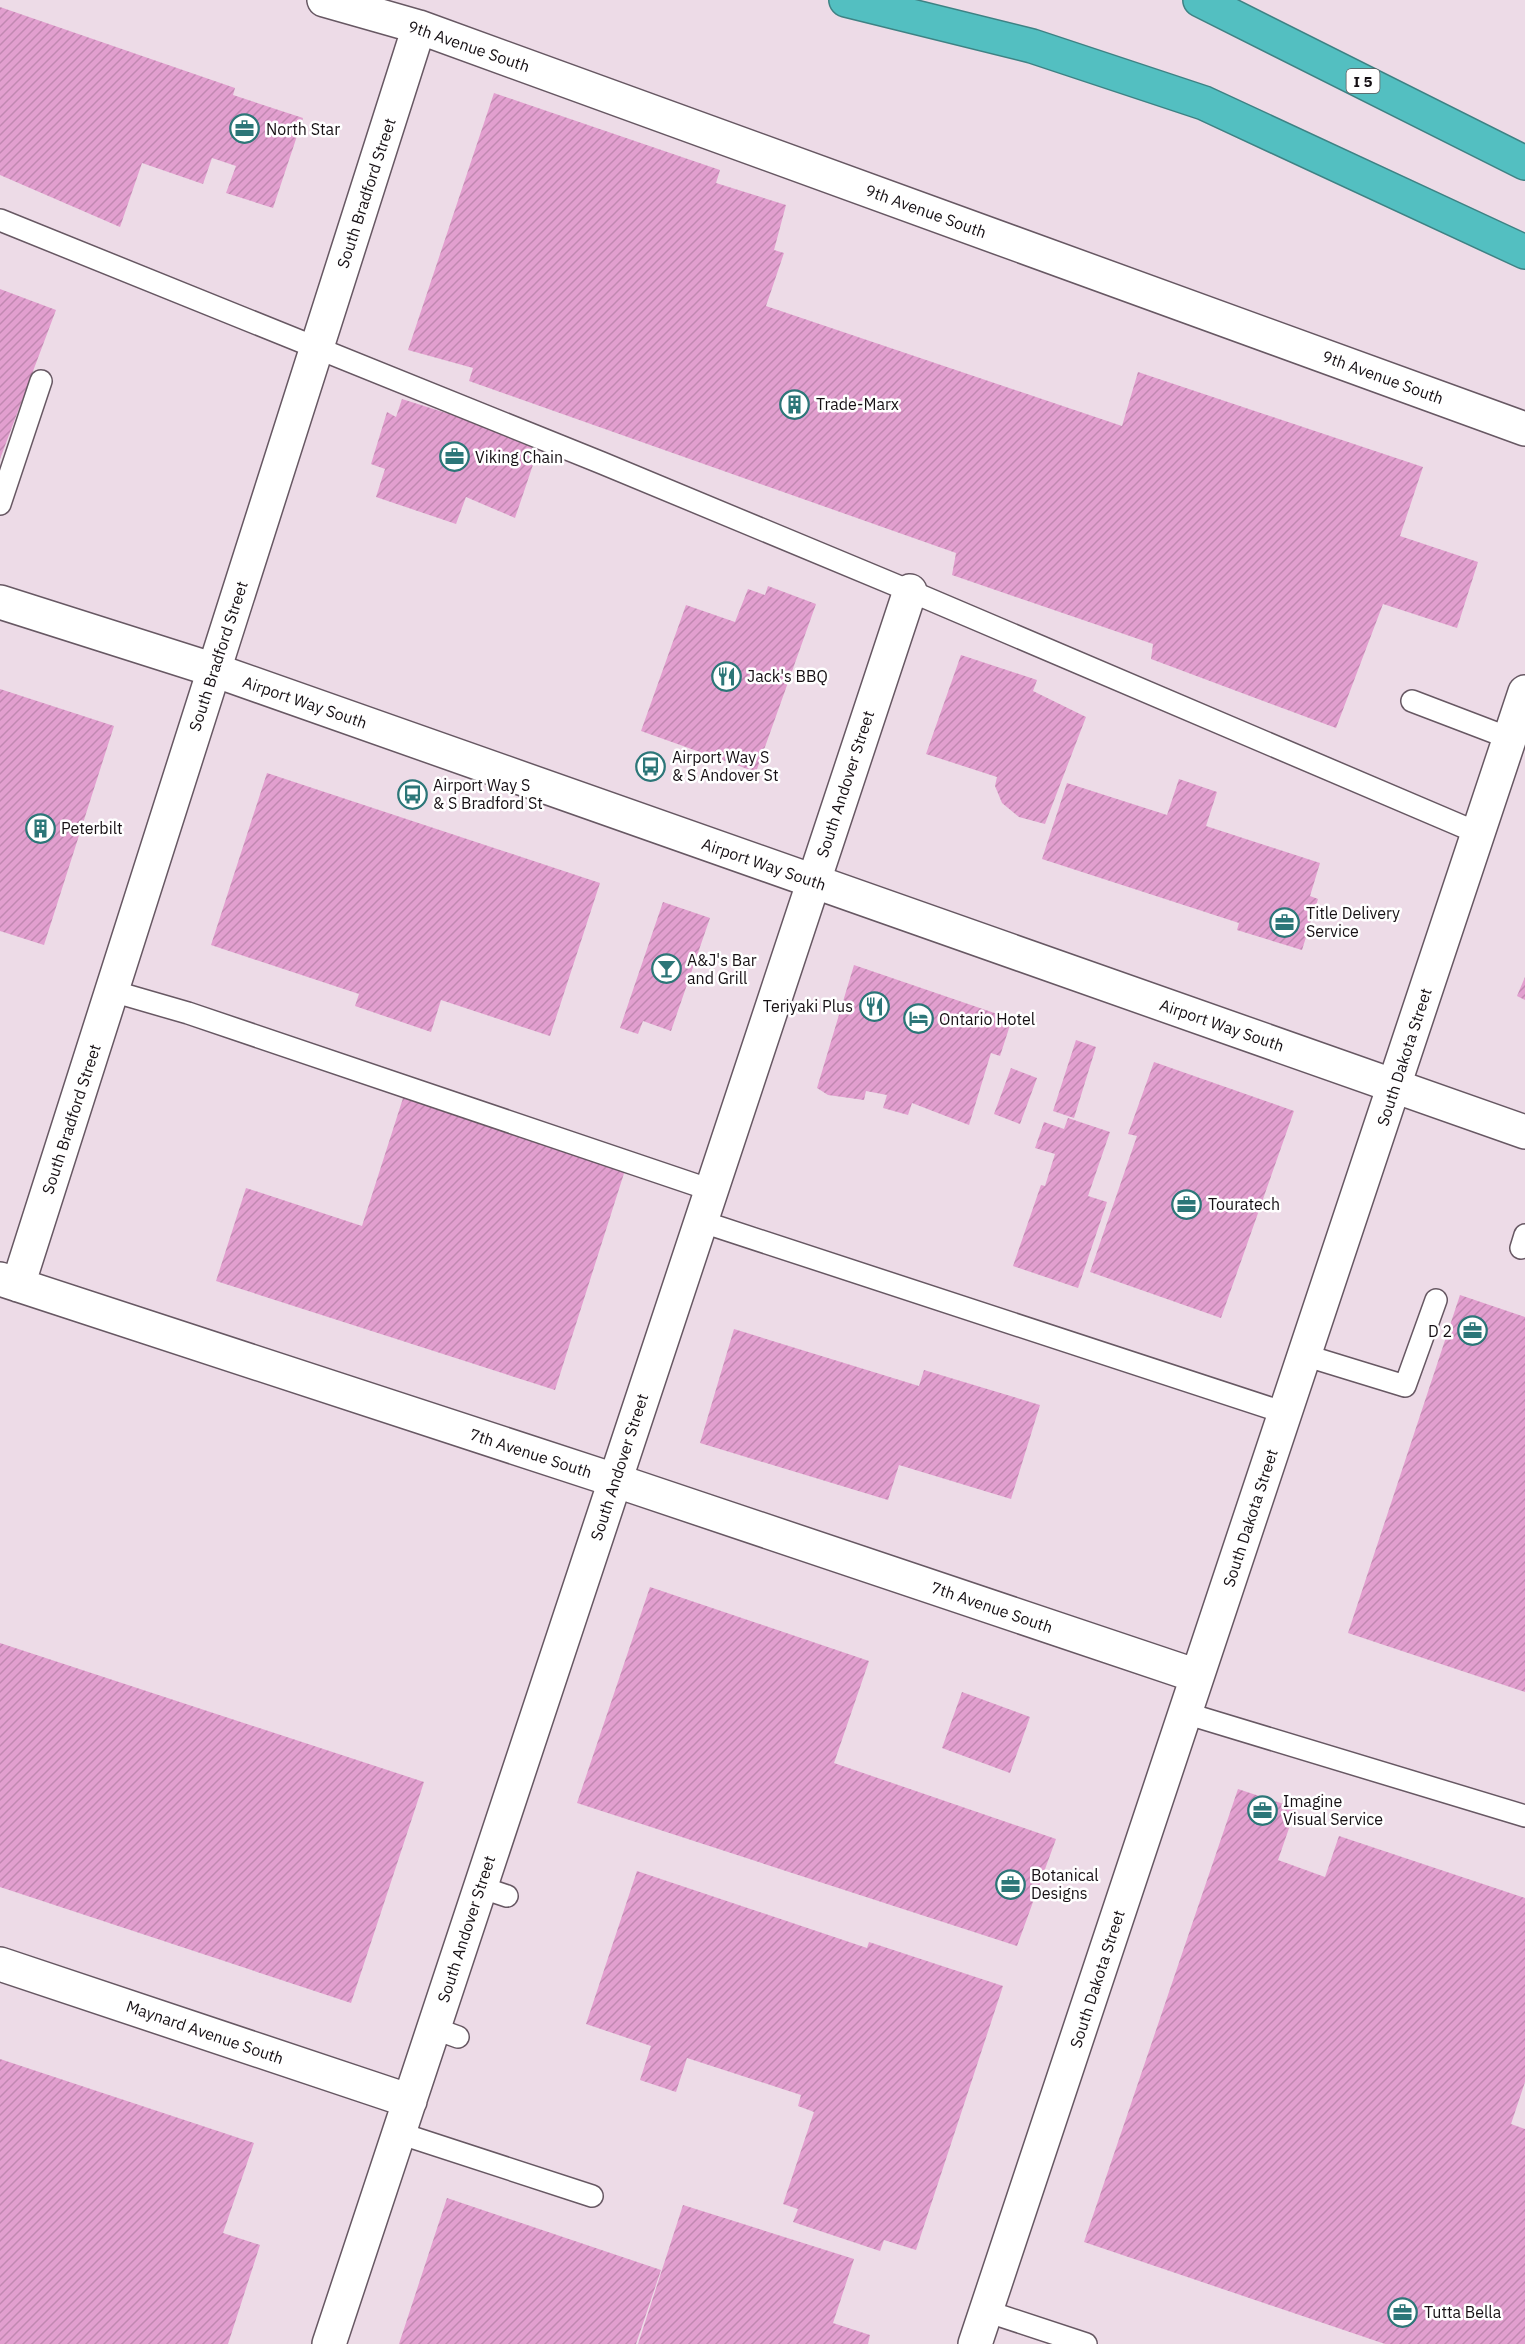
<svg xmlns="http://www.w3.org/2000/svg" width="1525" height="2344" font-family="'IBM Plex Sans',sans-serif">
	<style>
		.building { fill: url(#building-hatch) }
		.lines { fill: none; stroke-linecap: round; stroke-linejoin: round }
		.service-casing { stroke: #675863; stroke-width: 24 }
		.minor-casing { stroke: #675863; stroke-width: 36 }
		.secondary-casing { stroke: #675863; stroke-width: 36 }
		.motorway-casing { stroke: #3e8284; stroke-width: 36 }
		.service { stroke: #fff; stroke-width: 21 }
		.minor { stroke: #fff; stroke-width: 33 }
		.secondary { stroke: #fff; stroke-width: 33 }
		.motorway { stroke: #53bfc1; stroke-width: 33 }
		.labels { text-anchor: middle; dominant-baseline: central; stroke-width: 5; stroke-linejoin: round; paint-order: stroke }
		.shield { fill: #fff; stroke: #5c585a; stroke-width: 1.5 }
		.shield-label { font-size: 15px; font-weight: bold; fill: #161014 }
		.street-label { font-size: 16px; fill: #161014; stroke: #fff }
		.poi-label { font-size: 16px; fill: #161014; stroke: #fff; text-anchor: start }
	</style>
	<defs>
		<pattern id="building-hatch" width="6" height="6" patternUnits="userSpaceOnUse" patternTransform="scale(1.5)"><rect width="6" height="6" fill="#e29fcf"/><path d="M-1 1l2-2M0 6l6-6M5 7l2-2" fill="none" stroke="#c188b1"/></pattern>
	</defs>
	<rect width="100%" height="100%" fill="#eddbe7"/>
	<!-- building -->
	<path class="building" d="M0,7L235,88L233,95L303,118L273,208L226,193L236,166L212,158L203,184L142,163L120,227L0,175Z
		M494,93L720,170L716,183L786,205L774,250L784,253L766,306L1122,426L1138,372L1423,467L1400,536L1478,562L1457,628L1383,604L1336,728L1151,659L1153,644L952,575L956,553L469,381L473,368L408,350Z
		M0,289L56,310L0,459Z
		M402,399L465,419L538,450L515,518L466,497L456,524L376,497L385,469L371,464L387,412L396,417Z
		M768,586L816,604L756,772L641,731L686,605L735,622L748,589L765,595Z
		M961,655L1037,680L1033,691L1086,717L1045,824L1019,817L1002,803L995,786L997,777L926,754Z
		M0,689L114,726L44,945L0,931Z
		M267,773L600,883L550,1036L441,1000L431,1032L355,1006L359,994L211,945Z
		M1179,779L1217,792L1206,826L1320,863L1310,896L1318,899L1302,950L1237,930L1239,923L1042,859L1067,783L1167,815Z
		M663,902L710,918L671,1031L643,1021L638,1034L620,1028Z
		M854,965L1012,1019L1000,1056L991,1053L969,1125L912,1103L908,1115L883,1108L887,1095L866,1091L864,1100L828,1095L817,1088Z
		M1525,977V1000L1517,996Z
		M1076,1040L1096,1047L1074,1118L1053,1111Z
		M1154,1062L1294,1111L1221,1318L1090,1272L1137,1136L1128,1134Z
		M1011,1068L1037,1078L1020,1124L994,1114Z
		M404,1095L626,1167L555,1390L216,1281L246,1188L362,1226Z
		M1068,1118L1110,1132L1088,1196L1107,1202L1078,1288L1013,1266L1041,1185L1045,1186L1055,1154L1035,1148L1044,1122L1064,1129Z
		M1460,1295L1525,1317V1692L1348,1633Z
		M734,1329L919,1386L924,1370L1040,1405L1011,1499L899,1465L888,1500L700,1443Z
		M650,1587L869,1661L834,1763L1056,1839L1017,1946L577,1803Z
		M0,1643L424,1782L351,2003L0,1887Z
		M962,1692L1030,1717L1010,1773L942,1748Z
		M1238,1789L1296,1808L1278,1860L1325,1877L1339,1836L1525,1898V2082L1511,2124L1525,2129V2344H1385L1084,2242Z
		M637,1871L867,1948L869,1942L1003,1986L916,2250L884,2240L880,2251L793,2222L798,2209L783,2204L814,2112L798,2106L801,2095L687,2058L676,2092L640,2080L651,2046L586,2024Z
		M0,2059L254,2143L223,2233L260,2245L228,2344H0Z
		M447,2198L661,2270L636,2344H399Z
		M683,2205L854,2259L833,2323L870,2335L868,2344H638Z"/>
	<g class="lines">
		<defs>
			<path id="service" d="M0,220L602,463L910,591L1478,833
				M0,504L41,381
				M1412,701L1509,738
				M112,991L188,1013L711,1190
				M700,1221L1285,1413
				M1521,1248L1525,1235
				M1304,1355L1405,1386L1436,1300
				M1185,1713L1525,1816
				M480,1887L507,1896
				M433,2028L458,2037
				M399,2133L592,2196
				M986,2311L1086,2344"/>
			<path id="minor" d="M324,0L419,27L1525,429
				M0,1279L614,1480L1197,1676
				M18,1285L419,27
				M0,1964L410,2101
				M329,2344L910,591
				M975,2344L1525,692"/>
			<path id="secondary" d="M0,602L214,670L1525,1132"/>
			<path id="motorway" d="M846,0L1032,46L1204,103L1525,252
				M1200,0L1525,163"/>
		</defs>
		<!-- service casing -->
		<use href="#service" class="service-casing"/>
		<!-- minor casing -->
		<use href="#minor" class="minor-casing"/>
		<!-- secondary casing -->
		<use href="#secondary" class="secondary-casing"/>
		<!-- motorway casing -->
		<use href="#motorway" class="motorway-casing"/>
		<!-- service -->
		<use href="#service" class="service"/>
		<!-- minor -->
		<use href="#minor" class="minor"/>
		<!-- secondary -->
		<use href="#secondary" class="secondary"/>
		<!-- motorway -->
		<use href="#motorway" class="motorway"/>
	</g>
	<!-- icons -->
	<defs>
		<symbol id="office-ring" viewBox="-11 -11 22 22"><circle r="9.5" fill="#fff" stroke="#2c7678" stroke-width="1.5"/><path d="M-6-3h4V-5.5h4V-3h4V5H-6ZM-1-4.5V-3h2v-1.5ZM-6 0V1H6V0Z" fill="#2c7678"/></symbol>
		<symbol id="building-ring" viewBox="-11 -11 22 22"><circle r="9.5" fill="#fff" stroke="#2c7678" stroke-width="1.5"/><path d="M-4-6H4V6H1V3H-1V6H-4ZM-2.5-4.3h1.7v1.8h-1.7ZM.8-4.3h1.7v1.8H.8ZM-2.5-1h1.7V.8h-1.7ZM.8-1h1.7V.8H.8Z" fill="#2c7678"/></symbol>
		<symbol id="restaurant-ring" viewBox="-11 -11 22 22"><circle r="9.5" fill="#fff" stroke="#2c7678" stroke-width="1.5"/><path d="M-5-6h1v4h1v-4h1v4h1v-4h1v5L-1.5 .5V6h-2V.5L-5-1ZM5-6V6H3V1.5H1.5Q1.5-4 5-6Z" fill="#2c7678"/></symbol>
		<symbol id="bus-ring" viewBox="-11 -11 22 22"><circle r="9.5" fill="#fff" stroke="#2c7678" stroke-width="1.5"/><path d="M-5-6H5V4H4V6H2V4H-2V6H-4V4H-5ZM-3.5-4V0h7V-4ZM-3.5 1.2v1.5H-2V1.2ZM2 1.2v1.5H3.5V1.2Z" fill="#2c7678"/></symbol>
		<symbol id="bar-ring" viewBox="-11 -11 22 22"><circle r="9.5" fill="#fff" stroke="#2c7678" stroke-width="1.5"/><path d="M-6-5H6L.8 .8V4.5H3.5V6h-7V4.5H-.8V.8Z" fill="#2c7678"/></symbol>
		<symbol id="hotel-ring" viewBox="-11 -11 22 22"><circle r="9.5" fill="#fff" stroke="#2c7678" stroke-width="1.5"/><path d="M-6-4.5h1.5V1H6V5H4.5V3h-9V5H-6ZM-4 0a1.8 1.8 0 1 1 3.6 0ZM.5 0V-2.5h3Q6-2.5 6 0Z" fill="#2c7678"/></symbol>
	</defs>
	<g fill-rule="evenodd">
		<use href="#office-ring" x="228" y="112" width="33" height="33"/>
		<use href="#building-ring" x="778" y="388" width="33" height="33"/>
		<use href="#office-ring" x="438" y="440" width="33" height="33"/>
		<use href="#restaurant-ring" x="710" y="660" width="33" height="33"/>
		<use href="#bus-ring" x="634" y="750" width="33" height="33"/>
		<use href="#bus-ring" x="396" y="778" width="33" height="33"/>
		<use href="#building-ring" x="24" y="812" width="33" height="33"/>
		<use href="#office-ring" x="1268" y="906" width="33" height="33"/>
		<use href="#bar-ring" x="650" y="952" width="33" height="33"/>
		<use href="#restaurant-ring" x="858" y="990" width="33" height="33"/>
		<use href="#hotel-ring" x="902" y="1002" width="33" height="33"/>
		<use href="#office-ring" x="1170" y="1188" width="33" height="33"/>
		<use href="#office-ring" x="1456" y="1314" width="33" height="33"/>
		<use href="#office-ring" x="1246" y="1794" width="33" height="33"/>
		<use href="#office-ring" x="994" y="1868" width="33" height="33"/>
		<use href="#office-ring" x="1386" y="2296" width="33" height="33"/>
	</g>
	<g class="labels">
		<!-- shield labels -->
		<rect class="shield" x="1346.5" y="69" width="33" height="24" rx="4.5"/>
		<g class="shield-label">
			<text x="1363" y="81">I 5</text>
		</g>
		<!-- street labels -->
		<g class="street-label">
			<text transform="translate(469 46) rotate(19)">9th Avenue South</text>
			<text transform="translate(366 193) rotate(-72)">South Bradford Street</text>
			<text transform="translate(926 211) rotate(20)">9th Avenue South</text>
			<text transform="translate(1383 377) rotate(20)">9th Avenue South</text>
			<text transform="translate(218 656) rotate(-72)">South Bradford Street</text>
			<text transform="translate(305 702) rotate(19)">Airport Way South</text>
			<text transform="translate(845 784) rotate(-72)">South Andover Street</text>
			<text transform="translate(764 864) rotate(19)">Airport Way South</text>
			<text transform="translate(1222 1025) rotate(19)">Airport Way South</text>
			<text transform="translate(1404 1057) rotate(-72)">South Dakota Street</text>
			<text transform="translate(71 1119) rotate(-72)">South Bradford Street</text>
			<text transform="translate(531 1453) rotate(18)">7th Avenue South</text>
			<text transform="translate(619 1467) rotate(-72)">South Andover Street</text>
			<text transform="translate(1250 1518) rotate(-72)">South Dakota Street</text>
			<text transform="translate(992 1607) rotate(19)">7th Avenue South</text>
			<text transform="translate(466 1929) rotate(-72)">South Andover Street</text>
			<text transform="translate(1097 1979) rotate(-72)">South Dakota Street</text>
			<text transform="translate(205 2032) rotate(19)">Maynard Avenue South</text>
		</g>
		<!-- poi labels -->
		<g class="poi-label">
			<text x="266" y="129">North Star</text>
			<text x="816" y="404">Trade-Marx</text>
			<text x="475" y="457">Viking Chain</text>
			<text x="747" y="676">Jack's BBQ</text>
			<text x="672" y="757">Airport Way S<tspan x="672" dy="18">&amp; S Andover St</tspan></text>
			<text x="433" y="785">Airport Way S<tspan x="433" dy="18">&amp; S Bradford St</tspan></text>
			<text x="61" y="828">Peterbilt</text>
			<text x="1306" y="913">Title Delivery<tspan x="1306" dy="18">Service</tspan></text>
			<text x="687" y="960">A&amp;J's Bar<tspan x="687" dy="18">and Grill</tspan></text>
			<text x="853" y="1006" text-anchor="end">Teriyaki Plus</text>
			<text x="939" y="1019">Ontario Hotel</text>
			<text x="1208" y="1204">Touratech</text>
			<text x="1452" y="1331" text-anchor="end">D 2</text>
			<text x="1283" y="1801">Imagine<tspan x="1283" dy="18">Visual Service</tspan></text>
			<text x="1031" y="1875">Botanical<tspan x="1031" dy="18">Designs</tspan></text>
			<text x="1424" y="2312">Tutta Bella</text>
		</g>
	</g>
</svg>
